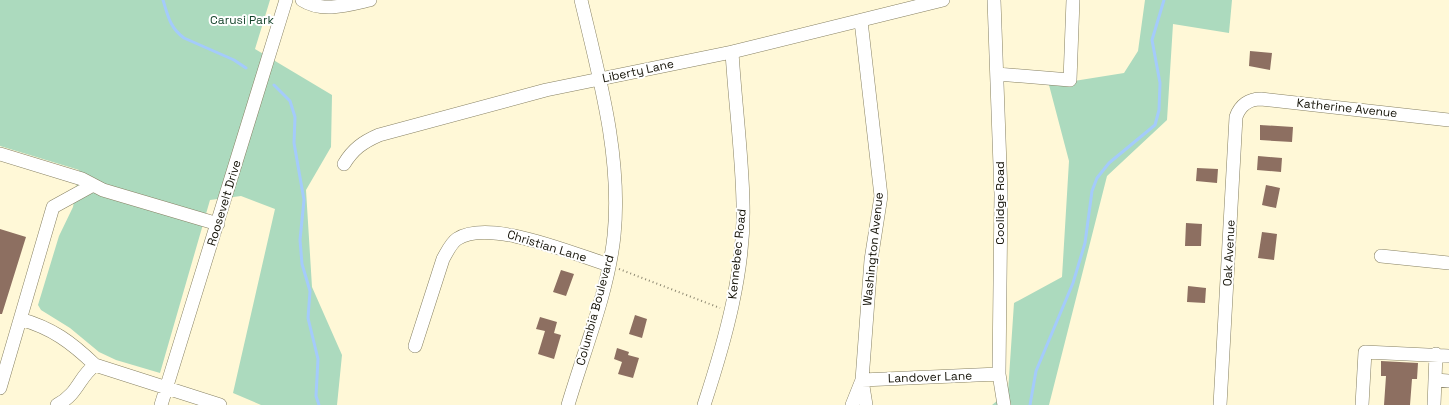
<svg xmlns="http://www.w3.org/2000/svg" width="1449" height="405" font-family="'Space Grotesk',sans-serif">
	<style>
		.green { fill: #acdabe }
		.lines { fill: none; stroke-linecap: round; stroke-linejoin: round }
		.stream { stroke: #a4cbfb; stroke-width: 3 }
		.building { fill: #8d6f61 }
		.minor-casing { stroke: #878163; stroke-width: 14 }
		.path { stroke: #8c8771; stroke-width: 2; stroke-dasharray: 1 3; stroke-linecap: butt }
		.minor { stroke: #fff; stroke-width: 13 }
		.labels { text-anchor: middle; dominant-baseline: central; stroke-width: 4; stroke-linejoin: round; paint-order: stroke }
		.park-label { font-size: 12px; fill: #17452d; stroke: #fff }
		.street-label { font-size: 12px; fill: #141207; stroke: #fff }
	</style>
	<rect width="100%" height="100%" fill="#fff8d7"/>
	<!-- green -->
	<path class="green" d="M0,0H270L255,49L332,95L331,147L306,190L312,287L342,355L337,405H261L233,393L275,209L241,196L210,200L160,373L116,360L99,352L70,328L41,310L38,305L59,236L73,207L79,170L0,146Z
		M1145,0H1232L1229,33L1173,24L1167,120L1107,176L1049,405H992L1008,392L1014,303L1062,277L1069,161L1049,85L1124,73L1138,51Z"/>
	<g class="lines">
		<!-- stream -->
		<path class="stream" d="M163,0C168,16 170,28 184,38L234,60L246,68
			M274,85L290,101L295,117L294,143L304,200L300,240L302,264L310,291L308,318L318,359L316,396L319,405
			M1030,405L1036,371L1073,283L1085,243L1092,191L1097,178L1109,163L1155,125L1159,110L1160,83L1152,40L1164,0"/>
	</g>
	<!-- building -->
	<path class="building" d="M1250,51L1272,53L1270,70L1249,66Z
		M1260,125L1293,127L1292,142L1260,140Z
		M1258,156L1282,158L1281,172L1257,170Z
		M1197,168L1218,169L1217,183L1196,181Z
		M1266,185L1280,188L1276,208L1262,205Z
		M1186,223L1202,224L1201,246H1185Z
		M0,229L26,237L2,314H0Z
		M1262,232L1277,234L1274,260L1258,258Z
		M561,270L574,274L566,296L553,292Z
		M1188,286L1206,288L1205,303L1187,302Z
		M635,315L647,319L642,338L629,334Z
		M540,317L557,322L554,333L561,335L554,359L538,354L545,331L536,329Z
		M617,348L629,352L628,355L639,358L633,378L618,374L622,362L614,359Z
		M1381,361L1418,363L1417,379H1412L1410,405H1384L1386,376H1381Z"/>
	<g class="lines">
		<defs>
			<path id="minor" d="M302,0C322,13 348,5 370,0
				M994,0L1001,194L999,374L1004,405
				M861,21L881,196L871,260L862,380L866,405
				M997,74L1070,80L1073,0
				M0,154L82,179L103,190L218,224
				M344,164C353,149 363,142 379,135L546,90L732,52L943,0
				M1381,256L1449,263
				M20,319C52,328 71,342 95,365L220,405
				M415,346L443,259C447,252 451,243 457,239C490,218 573,254 609,265
				M1435,380L1449,381
				M0,388L53,207L93,185
				M57,405C79,393 78,378 95,365
				M161,405L286,0
				M568,405C584,351 608,292 614,236C622,157 599,76 581,0
				M704,405C725,341 745,271 743,203C742,153 735,102 732,52
				M852,405L862,380L999,374
				M1220,405L1236,117C1240,105 1249,99 1261,99L1449,120
				M1362,405L1365,352L1449,356
				M1434,405L1436,354"/>
		</defs>
		<!-- minor casing -->
		<use href="#minor" class="minor-casing"/>
		<!-- path -->
		<path class="path" d="M619,269L720,308"/>
		<!-- minor -->
		<use href="#minor" class="minor"/>
	</g>
	<g class="labels">
		<!-- park labels -->
		<g class="park-label">
			<text x="242" y="20">Carusi Park</text>
		</g>
		<!-- street labels -->
		<g class="street-label">
			<text transform="translate(638 71) rotate(-12)">Liberty Lane</text>
			<text transform="translate(1347 108) rotate(6)">Katherine Avenue</text>
			<text transform="translate(224 203) rotate(-73)">Roosevelt Drive</text>
			<text transform="translate(1000 203) rotate(-90)">Coolidge Road</text>
			<text transform="translate(547 246) rotate(17)">Christian Lane</text>
			<text transform="translate(873 249) rotate(-84)">Washington Avenue</text>
			<text transform="translate(1229 253) rotate(-87)">Oak Avenue</text>
			<text transform="translate(737 254) rotate(-84)">Kennebec Road</text>
			<text transform="translate(595 310) rotate(-75)">Columbia Boulevard</text>
			<text transform="translate(930 377) rotate(-2)">Landover Lane</text>
		</g>
	</g>
</svg>
